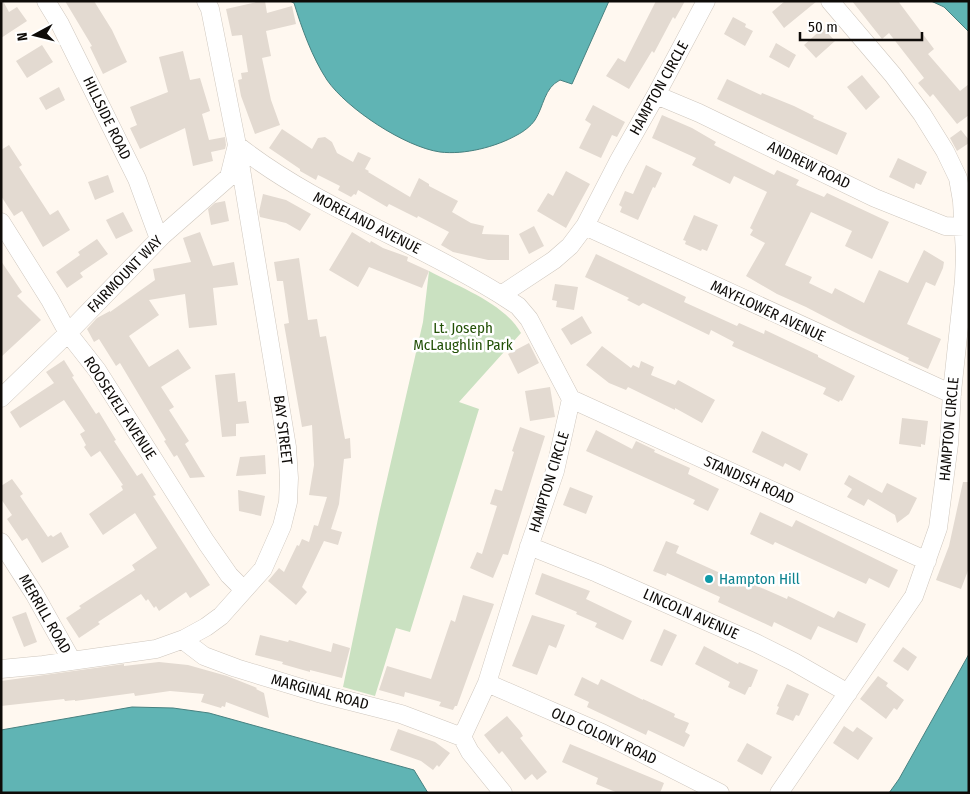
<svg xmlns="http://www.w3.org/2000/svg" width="970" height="794" font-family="'Fira Sans Condensed',sans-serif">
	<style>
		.green { fill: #cae1c1 }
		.water { fill: #60b4b4; stroke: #478180 }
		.building { fill: #e3dad1 }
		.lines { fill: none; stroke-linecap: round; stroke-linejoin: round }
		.minor-casing { stroke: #cfc7be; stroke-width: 19 }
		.minor { stroke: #fff; stroke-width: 18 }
		.culture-dot { fill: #0f9aa8; stroke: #fff; stroke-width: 2 }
		.labels { text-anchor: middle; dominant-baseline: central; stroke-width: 5; stroke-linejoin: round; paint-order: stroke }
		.street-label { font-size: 15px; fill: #0e0b08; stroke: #fff }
		.park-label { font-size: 15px; fill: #225006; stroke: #fff }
		.culture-label { font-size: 15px; fill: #0d838f; stroke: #fff; text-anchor: start }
	</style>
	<rect width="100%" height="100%" fill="#fff8f0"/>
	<!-- green -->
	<path class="green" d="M429,271C459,287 504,303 521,333L459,402L479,409L410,632L396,628L375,696L343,687L379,514L423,322Z"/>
	<!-- water -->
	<path class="water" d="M290,1H609L572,84L560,80C544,88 544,106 535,120C531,126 523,132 517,135C496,147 464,155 440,152C405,147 347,109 327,80C312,57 302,29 294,3Z
		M931,1H969V32L944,7Z
		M969,654V793H889L899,779Z
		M132,707L173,708L209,713L414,770L428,793H1V730Z"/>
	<!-- building -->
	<path class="building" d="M1,1H3L9,12L17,7L27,21L1,38Z
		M65,1H94L112,30L127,62L103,74L90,47L92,46Z
		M261,1H265L267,13L292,6L296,24L266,31L271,56L262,58L271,100L280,125L255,134L241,96L238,80L242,79L241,73L248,72L242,35L232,36L226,9Z
		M656,1H685L675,19L673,17L654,53L652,51L629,89L606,76L618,58L625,62Z
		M785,1H817L784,28L772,12Z
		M852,1H898L934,49L928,54L960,91L969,84V115L957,124L933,94L930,97L918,83L924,78L889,33L882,39Z
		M733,17L746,24L745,27L753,31L745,46L724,34Z
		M823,28L835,41L816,58L804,45Z
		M776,43L796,55L789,68L769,57Z
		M42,45L53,62L27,78L16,61Z
		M183,51L190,80L200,78L210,111L202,114L209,140L225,137L226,145L225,149L211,152L213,161L193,166L185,128L140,149L130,128L137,125L130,107L168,92L159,57Z
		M862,75L880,97L866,110L847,87Z
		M727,79L761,95L762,93L794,106L814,116L813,118L847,133L837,155L717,99Z
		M59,87L65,100L46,110L39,98Z
		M593,105L625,122L617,137L612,135L601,158L579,148L591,124L585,120Z
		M662,115L692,128L716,142L714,145L774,175L777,170L799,180L796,185L824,197L827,193L889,222L872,259L845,246L852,231L811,212L785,265L812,277L809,283L832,294L835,288L864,303L879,270L908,283L924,250L944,262L943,268L935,286L926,282L907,324L941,339L928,369L908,360L909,358L852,331L806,307L777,294L746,276L765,243L750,235L753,230L750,228L767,192L734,176L730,184L692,165L696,158L652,138Z
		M282,129L312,149L318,138L325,137L332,142L337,153L353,162L358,152L371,158L365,169L369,171L368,172L410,197L419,178L429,184V186L458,201L452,212L471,223L484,226L482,234L509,235V260H488L453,252L441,245L449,232L418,216L417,218L389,204L387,207L358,190L356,195L354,194L351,197L338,190L340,186L318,175L316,180L300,171V169L269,148Z
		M961,130L969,140V143L957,151L950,138Z
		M9,145L22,165L19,167L50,215L58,210L70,230L43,247L22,211L14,216L1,196V150Z
		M898,158L927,172L921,185L916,183L914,189L889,177Z
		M646,165L662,173L655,188L653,187L638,220L620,212L622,207L619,205L625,191L633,194Z
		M566,171L590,184L566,228L537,211L548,193L553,196Z
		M108,175L114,192L95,200L88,182Z
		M263,194L286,200L311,214L300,231L286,223L260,217L259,212Z
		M225,201L229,221L211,225L208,209L215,203Z
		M123,212L133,231L116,239L106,220Z
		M694,215L718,225L707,251L702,249L701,251L685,244L686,241L683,240Z
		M534,226L544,246L529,254L519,234Z
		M200,232L213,266L234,262L238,285L213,288L217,325L189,328L185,294L149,300L159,315L129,336L149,367L178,349L191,368L161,387L174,407L169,410L189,441L185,444L205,477L190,478L177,455L174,457L164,441L166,440L120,363L116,366L99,339L94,342L87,329L97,318L110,311V312L155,280L153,269L191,262L183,238Z
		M352,232L370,243L371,241L383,248L408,257L407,261L429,271L422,288L369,267L358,287L329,270Z
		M97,239L108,254L80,273L83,277L67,288L56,272L80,255L78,252Z
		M596,254L686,297L684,302L737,326L739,323L764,334L765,330L818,355V357L855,376L842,401L840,400L839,402L823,394L826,388L732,346L734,342L711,330L709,335L643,303L639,306L627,300L629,298L585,277Z
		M299,258L308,320L317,319L320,337L326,336L345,439L350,438L351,458L344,459L339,504L331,529L342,532L338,545L324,541L302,587L307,592L296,605L268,581L279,568L284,572L297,545L299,546L302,539L309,542L314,525L318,526L327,497L309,495L314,465L312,425L302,427L284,324L289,323L283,281H277L274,262Z
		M1,261L22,292L17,296L41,320L1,357Z
		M555,284L578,287L574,310L556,307L557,301L552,300Z
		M582,316L592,333L571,345L561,329Z
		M529,343L539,363L518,374L508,354Z
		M602,346L631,368L633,365L639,368L641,361L654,367L651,375L675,385L678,380L715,400L702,423L675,408V410L628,387L626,390L609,383L586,365Z
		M64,360L74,376L72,377L96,414L99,412L116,440L114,441L137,476L142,473L156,495L153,496L210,585L190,598L186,592L159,611L156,606L154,608L148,599L146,601L141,594L98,622L100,624L79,638L66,618L81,608L79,606L135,570L132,565L157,548L135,513L103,535L89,514L123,490L121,486L123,485L100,451L91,457L84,447L86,445L80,434L85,431L64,400L20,428L10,412L54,383L46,372Z
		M235,373L238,402L246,401L249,423L236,424V436L222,437L215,375Z
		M550,387L555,417L530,421L525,391Z
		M902,418L928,421L925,445L921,444V447L899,444Z
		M520,427L545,436L508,555L503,554L493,578L470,568L477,552L482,554L497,506L490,504L495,489L502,491L514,452L512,451Z
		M596,430L632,449L636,441L655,450L654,452L690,468L688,474L719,489L708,511L693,504L695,500L586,451Z
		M762,431L808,454L800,471L785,463L783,467L752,452Z
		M265,455L266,474L236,476L240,457Z
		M849,475L882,493L887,483L917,498L909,514L897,523L895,515L868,499L864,506L847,497L852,489L844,484Z
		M12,479L23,494L20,496L48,537L51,535L53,537L61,532L69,547L42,563L27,538L22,541L7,519L12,515L1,499V486Z
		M963,482H969V568L961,589L936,580L949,546Z
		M570,487L593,496L586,514L563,505Z
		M238,490L265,496L261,516L239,511Z
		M760,512L792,527L796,520L898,570L889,588L869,578L866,584L775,542L773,545L750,534Z
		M666,541L679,546L676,553L729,577L730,574L787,599L788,596L834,618L838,611L866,624L857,643L818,626L811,640L774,622L772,627L718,602L720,597L667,573L666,576L653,571Z
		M542,573L590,591L586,599L632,621L623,640L595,627L597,623L576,614L577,612L535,594Z
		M463,595L494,604L457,706H455L453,710L439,706L441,702L405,692L404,697L379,690L387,666L431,679L451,620L455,622Z
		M26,612L37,642L24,647L12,617Z
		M532,615L565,625L556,648L549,645L537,675L512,666Z
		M664,629L677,635L662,666L650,661Z
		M260,635L288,642L289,640L331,652L333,643L350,648L342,678L310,670V672L282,664L283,662L255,655Z
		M704,646L738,664L739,662L758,670L751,687H749L745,695L728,687L730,682L695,664Z
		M903,647L917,657L908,671L893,661Z
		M159,662L188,665L227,676L257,688L256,689L264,693L269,718L226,702L225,707L222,706L221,708L201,702L204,694L170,691L135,696L134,693L75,701V700L65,701L64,699L1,706V681L124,664V666Z
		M878,676L888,683L886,686L904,700L897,710L894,708L886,719L860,699Z
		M582,677L598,685L601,679L643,700V699L675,714L674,717L689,723L685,732L690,735L684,747L648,730L646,735L587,707L589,702L574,695Z
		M787,684L809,694L800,714L799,716L796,715L793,721L776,714L779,707L777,706Z
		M507,716L520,731L523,736L520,738L547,772L537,780L532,774L525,780L502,751L499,754L484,735Z
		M844,726L853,732L857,727L873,738L858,760L833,743Z
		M398,729L435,742L450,753L439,767L437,765L433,770L421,761L390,750Z
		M747,743L772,757L762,775L737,761Z
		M570,744L664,783L660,793H618L596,784L598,778L562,762Z"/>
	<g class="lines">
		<defs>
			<path id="minor" d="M46,1L60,24L137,179L159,239
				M656,95L699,113L875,198L945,226L964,227
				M1,222L50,300L68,333L97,370L206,542L229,575L244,590
				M585,226L952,394
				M1,398L68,333L163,235L229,177L237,145C317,208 415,241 501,295
				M571,399L927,561
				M1,542L35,595L72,661
				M529,546L597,573L756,643L794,662L848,693
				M183,640L204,656L236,668L318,693L401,714L462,737
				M1,669L43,665L156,649L184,639L206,627L221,616L263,569L282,526L288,502L289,478L287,447L237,145L210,9L206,1
				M487,683L602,733L720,793
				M503,793L470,752L462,737L487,683L530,544L555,471L571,399L529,319L518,306L501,295L554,260L570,246L585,226L618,162L656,95L706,1
				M779,793L914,596L938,528L949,444L952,392L964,280L965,254L962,201L958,178L945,151L922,114L893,75L830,1"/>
		</defs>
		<!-- minor casing -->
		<use href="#minor" class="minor-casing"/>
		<!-- minor -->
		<use href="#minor" class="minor"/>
	</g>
	<!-- markers -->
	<circle class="culture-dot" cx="709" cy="579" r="5"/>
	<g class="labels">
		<!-- street labels -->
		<g class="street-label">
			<text transform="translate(659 88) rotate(-61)">HAMPTON CIRCLE</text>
			<text transform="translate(107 118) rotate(64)">HILLSIDE ROAD</text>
			<text transform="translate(809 165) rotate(26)">ANDREW ROAD</text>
			<text transform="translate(367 223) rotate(27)">MORELAND AVENUE</text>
			<text transform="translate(125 274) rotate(-46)">FAIRMOUNT WAY</text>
			<text transform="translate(768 311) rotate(25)">MAYFLOWER AVENUE</text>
			<text transform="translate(120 408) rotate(57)">ROOSEVELT AVENUE</text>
			<text transform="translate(949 429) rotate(-85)">HAMPTON CIRCLE</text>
			<text transform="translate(283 430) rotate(83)">BAY STREET</text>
			<text transform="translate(749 480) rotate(24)">STANDISH ROAD</text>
			<text transform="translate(549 482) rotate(-73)">HAMPTON CIRCLE</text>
			<text transform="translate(45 614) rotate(60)">MERRILL ROAD</text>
			<text transform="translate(691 614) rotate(24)">LINCOLN AVENUE</text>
			<text transform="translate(320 692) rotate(15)">MARGINAL ROAD</text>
			<text transform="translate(604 736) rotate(25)">OLD COLONY ROAD</text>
		</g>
		<!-- park labels -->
		<g class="park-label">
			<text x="463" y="328">Lt. Joseph<tspan x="463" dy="17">McLaughlin Park</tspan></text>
		</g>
		<!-- culture labels -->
		<g class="culture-label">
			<text x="719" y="579">Hampton Hill</text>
		</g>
	</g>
	<!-- border -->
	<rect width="970" height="794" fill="none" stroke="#0e0b08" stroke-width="5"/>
	<!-- north arrow -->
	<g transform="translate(35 35) rotate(263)" stroke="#ffffff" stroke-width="4" paint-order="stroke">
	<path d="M0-4L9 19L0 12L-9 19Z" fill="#0e0b08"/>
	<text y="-8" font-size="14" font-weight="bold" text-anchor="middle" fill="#0e0b08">N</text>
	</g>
	<!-- scale -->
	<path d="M800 32v8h122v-8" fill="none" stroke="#0e0b08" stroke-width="2.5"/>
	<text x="808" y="32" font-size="15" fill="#0e0b08" stroke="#ffffff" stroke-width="4" paint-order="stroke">50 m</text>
</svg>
